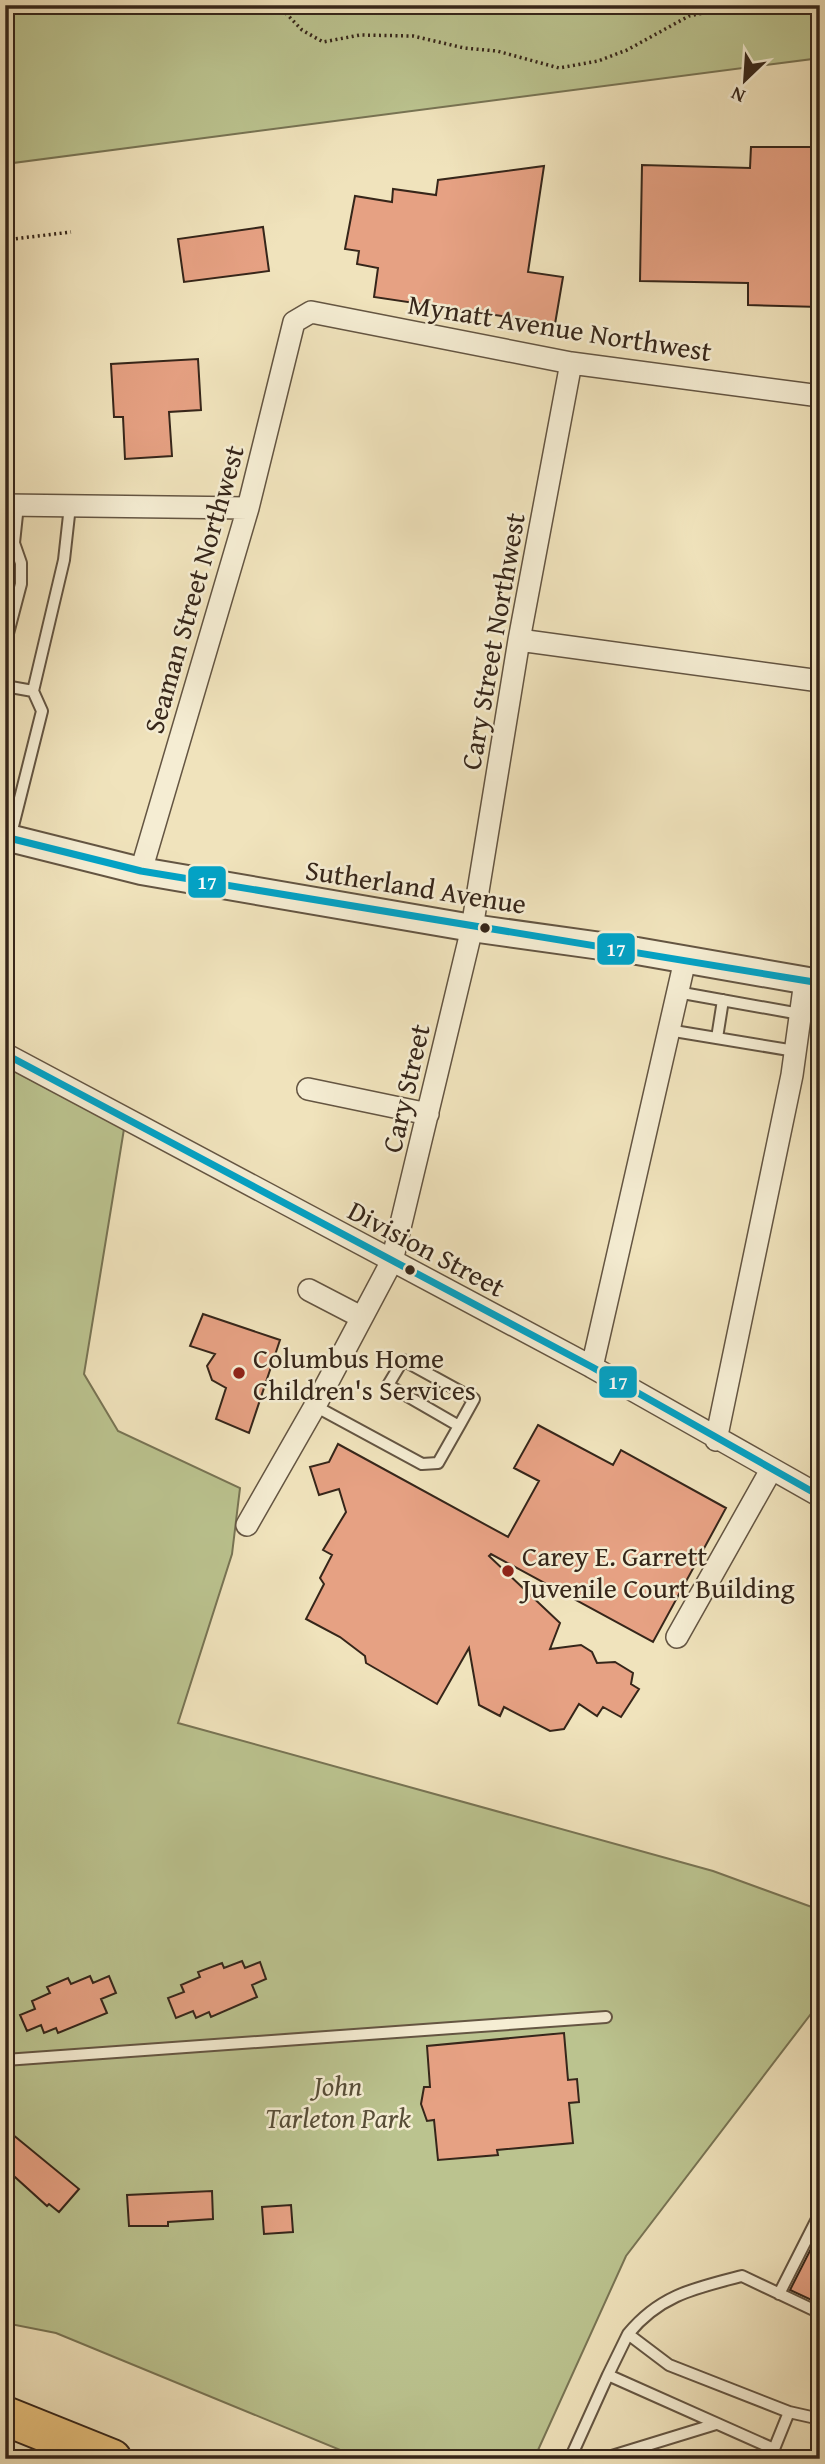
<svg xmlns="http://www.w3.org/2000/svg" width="825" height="2464" font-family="'Gentium Book Plus',serif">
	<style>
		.green { fill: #bbc38f; stroke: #787454; stroke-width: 2 }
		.building { fill: #e6a183; stroke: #36261a; stroke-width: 2 }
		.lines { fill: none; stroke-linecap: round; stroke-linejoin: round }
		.service-casing { stroke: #645542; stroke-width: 14 }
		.minor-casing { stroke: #645542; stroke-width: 24 }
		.tertiary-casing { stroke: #645542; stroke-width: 30 }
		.motorway-casing { stroke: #36261a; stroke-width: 42 }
		.path { stroke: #36261a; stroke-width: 3.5; stroke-dasharray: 2 3.5; stroke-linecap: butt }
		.service { stroke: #f5edd3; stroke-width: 10 }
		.minor { stroke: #f5edd3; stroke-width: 21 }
		.tertiary { stroke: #f5edd3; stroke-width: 26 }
		.motorway { stroke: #e8c27e; stroke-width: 38 }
		.bus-1-casing { stroke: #f5edd3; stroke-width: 12 }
		.bus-1 { stroke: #03a2c5; stroke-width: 7 }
		.bus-dot { fill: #36261a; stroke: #f5edd3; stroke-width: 2.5 }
		.poi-dot { fill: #8f2418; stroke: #f5edd3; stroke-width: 2.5 }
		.labels { text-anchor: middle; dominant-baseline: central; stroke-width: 5; stroke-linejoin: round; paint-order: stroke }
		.street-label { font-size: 28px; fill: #36261a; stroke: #f5edd3 }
		.poi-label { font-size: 28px; fill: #36261a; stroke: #f5edd3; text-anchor: start }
		.park-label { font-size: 28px; font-style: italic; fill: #574d37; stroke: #f5edd3 }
		.line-badge { stroke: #f5edd3; stroke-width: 2.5 }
		.badge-label { font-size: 19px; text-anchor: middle; font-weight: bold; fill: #fff }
	</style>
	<rect width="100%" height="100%" fill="#f0e3bc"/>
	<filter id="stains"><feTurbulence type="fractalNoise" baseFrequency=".00286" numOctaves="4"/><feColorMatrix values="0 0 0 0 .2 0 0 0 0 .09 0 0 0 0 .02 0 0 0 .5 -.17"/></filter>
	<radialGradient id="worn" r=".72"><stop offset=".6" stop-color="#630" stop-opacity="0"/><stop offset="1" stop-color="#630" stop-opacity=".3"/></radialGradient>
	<!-- green -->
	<path class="green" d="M5,5H820V58L5,164Z
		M5,1066L124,1129L84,1374L118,1431L240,1488L232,1554L178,1723L713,1871L820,1910V2002L626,2256L534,2459H362L56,2333L5,2323Z"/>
	<!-- building -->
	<path class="building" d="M751,147H820V307L748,305V283L640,281L642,165L750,168Z
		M544,166L528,272L563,277L555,324L374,297L378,268L357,264L359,251L345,249L355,196L392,202L393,189L436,195L438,180Z
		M263,227L269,271L184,282L178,239Z
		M198,359L201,410L169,412L172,456L125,459L123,417H114L111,364Z
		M203,1314L280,1340L249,1433L216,1419L226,1388L212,1380L207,1366L215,1354L190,1346Z
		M538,1425L613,1465L621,1450L726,1508L653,1642L491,1554L489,1556L560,1623L550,1649L581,1645L592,1652L597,1663L615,1662L633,1673L631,1684L639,1689L621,1717L603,1707L597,1716L579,1704L564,1729L550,1731L504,1707L500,1716L479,1705L469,1648L437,1704L366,1663L365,1656L340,1637L306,1619L324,1584L320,1578L332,1555L323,1550L346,1512L339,1489L319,1495L310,1467L329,1462L338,1444L508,1537L539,1481L514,1468Z
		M242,1961L245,1968L260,1962L266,1979L252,1985L257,1997L211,2017L209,2012L196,2018L193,2011L176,2018L168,1998L184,1992L181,1985L200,1977L198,1972L222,1963L224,1968Z
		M90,1976L93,1983L109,1976L116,1993L101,1999L107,2013L58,2033L56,2028L44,2033L41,2025L27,2031L20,2015L35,2009L32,2001L50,1993L47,1987L68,1978L71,1984Z
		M564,2033L568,2080L577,2079L579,2102L569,2103L573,2143L497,2150L498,2155L438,2160L434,2120L427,2121L421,2104L424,2087H430L427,2046Z
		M12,2134L79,2189L59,2212L49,2204L47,2206L5,2168V2142Z
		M212,2191L213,2219L168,2222V2226H129L127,2195Z
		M291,2205L293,2232L264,2234L262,2207Z
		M820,2231V2304L790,2290Z"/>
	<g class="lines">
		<defs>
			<path id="service" d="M5,645L21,584V563L14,543L18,505
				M5,686L33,691L64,560L70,506
				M10,838L42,711L33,691
				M677,992L800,1014
				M668,1030L795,1051
				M717,1038L723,1000
				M315,1406L422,1464L438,1463L459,1426L388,1385L403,1360L474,1399L459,1426
				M5,2060L606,2017
				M779,2294L820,2213
				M608,2375L628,2334
				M789,2412L669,2365L628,2334C660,2295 695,2288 742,2276L820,2313
				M570,2459L608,2375L774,2449
				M602,2459L716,2424
				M770,2459L789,2412L820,2419"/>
			<path id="minor" d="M5,505L248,508
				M519,640L820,681
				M141,871L248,508L294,322L311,312L571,363L820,396
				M5,1054L592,1367L820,1496
				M308,1089L428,1114
				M309,1290L361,1317
				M592,1367L685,960
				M716,1440L792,1075L805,981
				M247,1525L315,1406L392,1261L472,928L519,640L571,363
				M677,1637L771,1470"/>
			<path id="tertiary" d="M5,837L141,871L472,928L637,951L820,983"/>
			<path id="motorway" d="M5,2416L112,2459"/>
		</defs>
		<!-- service casing -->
		<use href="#service" class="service-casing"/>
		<!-- minor casing -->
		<use href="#minor" class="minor-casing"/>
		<!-- tertiary casing -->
		<use href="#tertiary" class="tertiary-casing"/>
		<!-- motorway casing -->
		<use href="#motorway" class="motorway-casing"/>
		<!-- path -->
		<path class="path" d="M278,5L302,30L323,42L360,35L413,36L464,48L497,51L559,68L598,61L627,50L689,16L741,5
			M5,240L71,232"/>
		<!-- service -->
		<use href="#service" class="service"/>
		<!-- minor -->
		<use href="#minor" class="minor"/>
		<!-- tertiary -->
		<use href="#tertiary" class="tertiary"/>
		<!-- motorway -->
		<use href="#motorway" class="motorway"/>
		<defs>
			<path id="bus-1" d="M5,837L141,871L820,983
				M5,1054L592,1367L820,1496"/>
		</defs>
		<!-- bus-1 casing -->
		<use href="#bus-1" class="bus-1-casing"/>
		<!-- bus-1 -->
		<use href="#bus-1" class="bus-1"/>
	</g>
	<!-- markers -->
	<g class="bus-dot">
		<circle cx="485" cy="928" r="6"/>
		<circle cx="410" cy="1270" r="6"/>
	</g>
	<g class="poi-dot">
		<circle cx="239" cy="1373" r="7"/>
		<circle cx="508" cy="1571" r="7"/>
	</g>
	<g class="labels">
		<!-- street labels -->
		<g class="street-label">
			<text transform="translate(560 327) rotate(9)">Mynatt Avenue Northwest</text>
			<text transform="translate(193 589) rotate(-74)">Seaman Street Northwest</text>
			<text transform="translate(492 641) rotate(-80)">Cary Street Northwest</text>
			<text transform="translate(416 886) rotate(9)">Sutherland Avenue</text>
			<text transform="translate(405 1088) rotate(-77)">Cary Street</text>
			<text transform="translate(427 1248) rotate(28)">Division Street</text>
		</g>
		<!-- poi labels -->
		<g class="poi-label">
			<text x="253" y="1357">Columbus Home<tspan x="253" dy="32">Children's Services</tspan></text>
			<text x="522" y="1555">Carey E. Garrett<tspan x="522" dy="32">Juvenile Court Building</tspan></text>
		</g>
		<!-- park labels -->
		<g class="park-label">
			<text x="338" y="2085">John<tspan x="338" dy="32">Tarleton Park</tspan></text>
		</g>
	</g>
	<g class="line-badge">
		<rect x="187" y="865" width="40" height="34" rx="7" fill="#03a2c5"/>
		<rect x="596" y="932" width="40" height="34" rx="7" fill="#03a2c5"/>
		<rect x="598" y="1365" width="40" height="34" rx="7" fill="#03a2c5"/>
	</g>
	<g class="badge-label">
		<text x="207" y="889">17</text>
		<text x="616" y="956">17</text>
		<text x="618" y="1389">17</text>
	</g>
	<!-- margin -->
	<rect width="825" height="2464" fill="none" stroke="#f0e3bc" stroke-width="28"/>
	<rect x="7" y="7" width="811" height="2450" fill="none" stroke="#36261a" stroke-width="3.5"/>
	<rect x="14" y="14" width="797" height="2436" fill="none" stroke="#36261a" stroke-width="2"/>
	<!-- north arrow -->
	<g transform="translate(745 80) rotate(205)" stroke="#f5edd3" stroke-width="5" paint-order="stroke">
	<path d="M0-5L12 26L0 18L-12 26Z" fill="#36261a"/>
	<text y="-10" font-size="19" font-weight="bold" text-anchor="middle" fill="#36261a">N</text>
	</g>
	<rect width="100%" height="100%" filter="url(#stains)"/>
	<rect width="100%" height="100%" fill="url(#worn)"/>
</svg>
